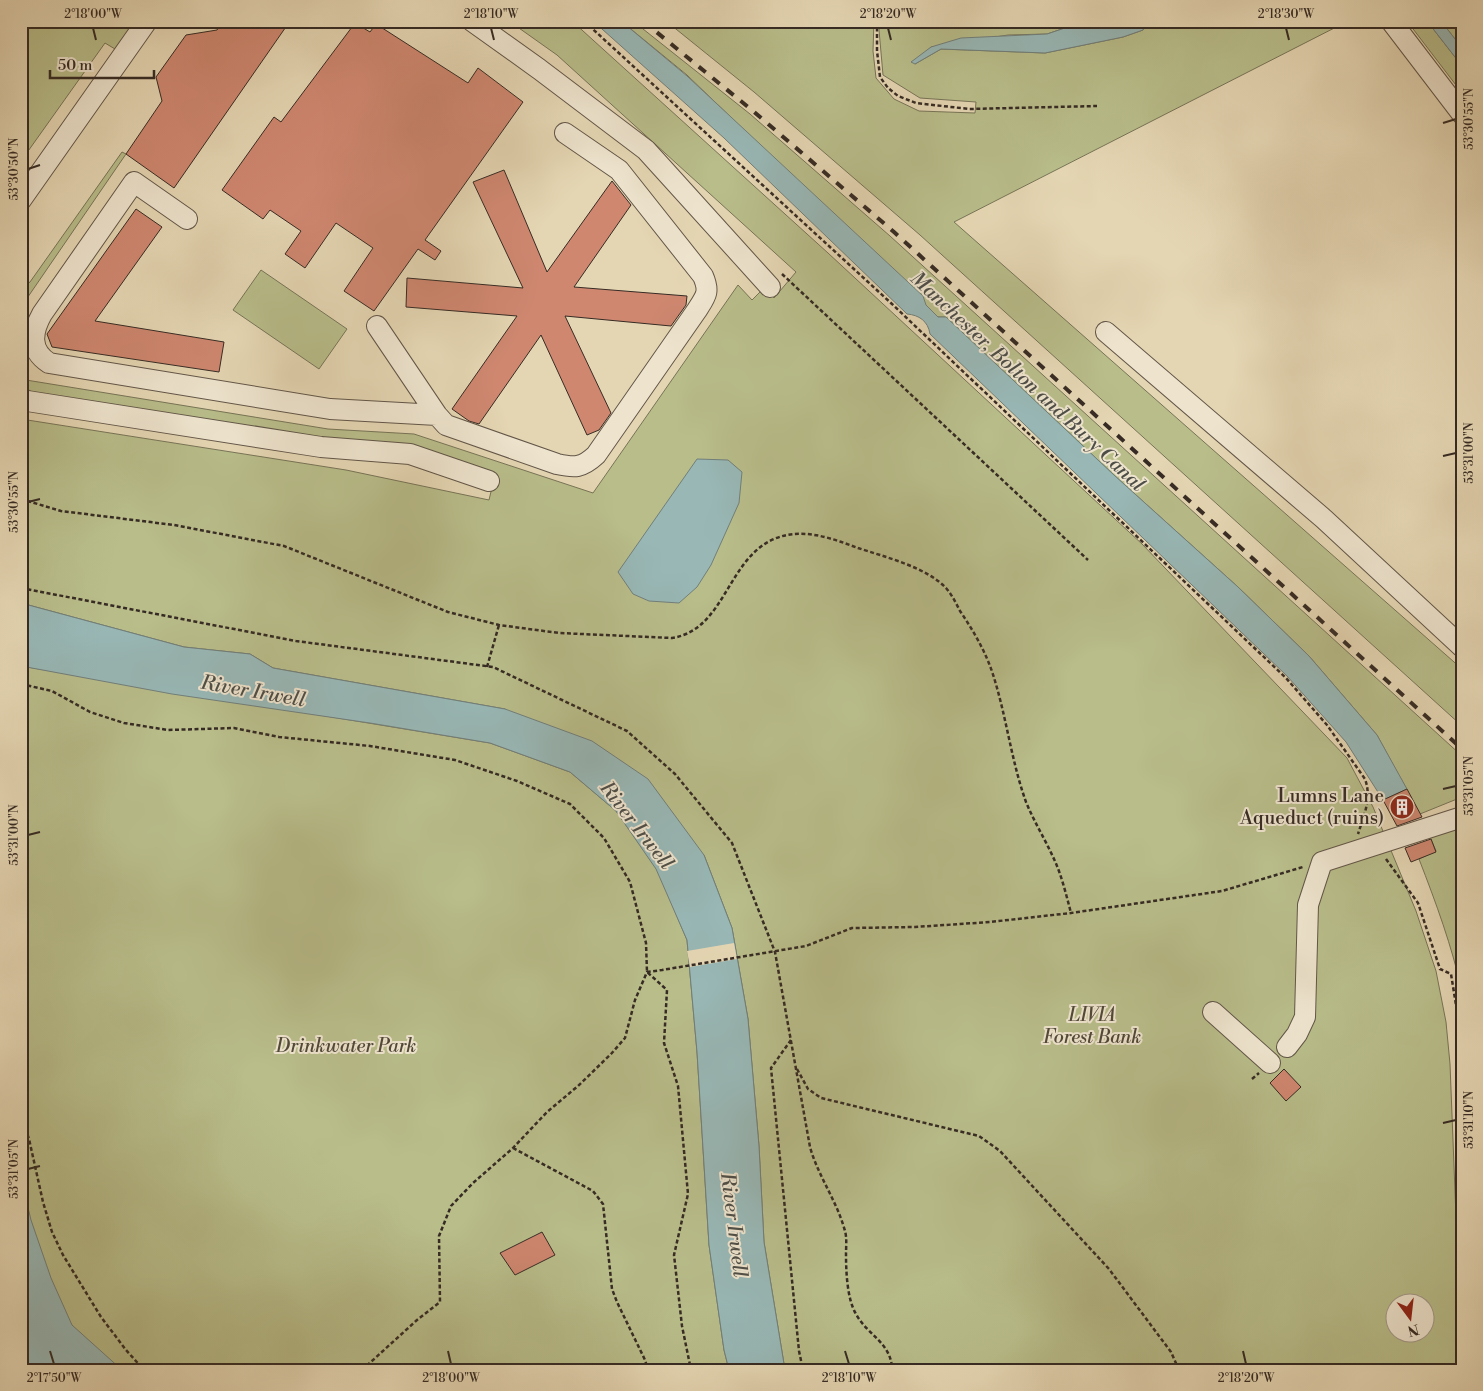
<svg xmlns="http://www.w3.org/2000/svg" width="1483" height="1391" font-family="'Libre Bodoni',serif">
	<style>
		.green { fill: #b8bd8a; stroke: #777457; fill-rule: evenodd }
		.water { fill: #98b7b5; stroke: #717f7b }
		.pier { fill: #e5d6b3 }
		.building { fill: #cf8770; stroke: #362b24 }
		.lines { fill: none; stroke-linecap: round; stroke-linejoin: round }
		.minor-casing { stroke: #625648; stroke-width: 22 }
		.path { stroke: #362b24; stroke-width: 2.5; stroke-dasharray: 4 2.5; stroke-linecap: butt }
		.minor { stroke: #eee4ce; stroke-width: 20 }
		.rail { stroke: #362b24; stroke-width: 4; stroke-dasharray: 9 9; stroke-linecap: butt }
		.ticks { fill: none; stroke: #362b24; stroke-width: 2 }
		.labels { text-anchor: middle; dominant-baseline: central; stroke-width: 4; stroke-linejoin: round; paint-order: stroke }
		.poi-label { font-size: 19px; fill: #362b24; stroke: #eee4ce; text-anchor: end }
		.park-label { font-size: 19px; font-style: italic; fill: #504838; stroke: #eee4ce }
		.water-label { font-size: 20px; font-style: italic; fill: #4e4e48; stroke: #eee4ce }
		.neatline { fill: none; stroke: #362b24; stroke-width: 2 }
		.ticks-label { font-size: 12px; text-anchor: middle; fill: #362b24 }
	</style>
	<rect width="100%" height="100%" fill="#e5d6b3"/>
	<filter id="stains"><feTurbulence type="fractalNoise" baseFrequency=".004" numOctaves="4"/><feColorMatrix values="0 0 0 0 .2 0 0 0 0 .09 0 0 0 0 .02 0 0 0 .5 -.17"/></filter>
	<radialGradient id="worn" r=".72"><stop offset=".6" stop-color="#630" stop-opacity="0"/><stop offset="1" stop-color="#630" stop-opacity=".3"/></radialGradient>
	<!-- green -->
	<path class="green" d="M21,21H136L115,49L105,43L26,154H21Z
		M509,21H572L828,253L1142,544L1347,758L1373,807L1416,911L1436,971L1446,1022L1450,1064L1462,1370H785L764,1242L759,1146L748,1019L732,928L704,855L505,709L273,668L250,654L184,647L21,603V419L346,470L489,500L495,475L325,440L32,392L21,385V368L26,380L328,429L414,434L593,493L738,285L752,300L765,287L774,298L796,272L557,55ZM1396,1304H1426V1334H1396Z
		M621,21H633L750,114L890,236L1462,756V799H1457L1420,814L1377,735L1309,656L1238,587L1115,476L946,317H938L687,75Z
		M666,21H874L873,51L876,78L894,99L919,111L975,113L976,102L920,98L883,75L879,30L881,21H1086L1047,34L1008,35L931,47L915,64L941,49L1045,53L1123,37L1143,30L1148,21H1348L954,222L1462,669V726L920,235L754,92Z
		M1407,21H1427L1462,66V93Z
		M1441,21H1462V48Z
		M122,152L126,154L21,307V289L30,282Z
		M261,270L347,329L319,369L233,310Z
		M21,666L490,743L570,772L616,811L657,869L687,940L697,1052L709,1245L724,1350L729,1370H21Z
		M1462,821V992C1452,946 1436,903 1419,859L1436,851L1428,832Z"/>
	<!-- water -->
	<path class="water" d="M593,21H621L687,76L923,296L926,305L938,317H946L1115,476L1238,587L1309,656L1377,735L1407,789L1383,800L1346,742L1287,676L930,334C928,321 919,315 907,314L724,138Z
		M1086,21H1148L1143,30L1123,37L1045,53L941,49L915,64L911,62L931,47L961,38L1047,34Z
		M1427,21H1441L1462,48V66Z
		M697,459L728,460L742,472L739,503L711,565L697,587L679,603L649,601L633,594L618,572Z
		M21,603L184,647L250,654L273,668L505,709L592,741L648,779L704,855L732,928L748,1019L759,1146L764,1242L785,1370H729L724,1350L709,1245L697,1052L687,940L656,869L616,811L570,772L490,743L370,723L172,694L21,666Z
		M21,1178L31,1220L51,1278L72,1325L122,1370H25L21,1368Z"/>
	<!-- pier -->
	<path class="pier" d="M734,943L737,959L690,967L687,951Z"/>
	<!-- building -->
	<path class="building" d="M223,21H290L174,188L126,154L162,101L156,77L186,35L217,30Z
		M355,23L370,32L376,24L468,83L478,68L523,102L425,240L441,251L435,260L418,249L374,311L344,291L373,248L336,223L305,268L285,254L301,231L270,210L263,219L222,190L274,117L281,122Z
		M504,170L547,272L612,181L631,205L574,287L687,296L686,305L671,326L565,316L611,413L599,430L587,435L541,335L479,424L469,421L452,409L517,316L406,307L407,278L523,288L473,182Z
		M136,209L162,227L95,321L224,342L219,372L52,347L47,334Z
		M1407,789L1422,817L1397,826L1383,800Z
		M1431,839L1436,852L1411,862L1405,848Z
		M1284,1069L1301,1087L1286,1101L1270,1083Z
		M542,1232L555,1255L515,1275L500,1253Z"/>
	<g class="lines">
		<defs>
			<path id="minor" d="M472,21L539,69L646,150L770,287
				M1391,21L1462,114
				M21,200L147,21
				M187,219L134,182L42,314C32,332 29,350 49,363L330,409L437,415
				M377,326L437,415L446,425L557,464C575,468 582,468 596,455L697,310C706,296 710,292 703,276L619,170L565,133
				M1106,332L1324,519L1462,647
				M21,400L321,447L410,454L489,481
				M1213,1012L1270,1063
				M1287,1047L1297,1034L1305,1017L1308,905L1322,862L1462,817"/>
		</defs>
		<!-- minor casing -->
		<use href="#minor" class="minor-casing"/>
		<!-- path -->
		<path class="path" d="M584,21L892,304L1286,678L1327,725L1365,779C1372,798 1364,815 1358,834
			M877,21V51L880,77L888,88L898,96L916,103L969,109L1097,106
			M782,274L1088,560
			M21,499L61,511L174,525L284,546L448,612L499,625L559,633L672,638C725,630 727,559 774,539C802,527 831,538 858,548C885,557 926,567 946,588C952,595 956,603 960,611C975,633 988,656 995,681C1007,721 1012,763 1026,802C1035,824 1048,844 1057,866C1063,881 1067,898 1071,913
			M21,588L296,641L493,667L627,731L675,774L732,843L775,952L810,1147C818,1176 837,1201 845,1231C847,1238 846,1247 846,1254C846,1271 847,1299 856,1314C867,1335 892,1343 892,1370
			M487,667L499,625
			M21,684L52,691L90,712L124,723L168,730L234,728L279,737L370,746L455,760L517,781L570,804L604,838L630,882L646,943L647,972L667,990L664,1043L678,1086L688,1194L674,1255L682,1326L691,1370
			M1386,859L1418,903L1440,969L1451,974L1462,1042
			M791,1040L771,1068L799,1351L803,1370
			M797,1069L808,1089L821,1098L979,1136L1000,1151L1109,1269L1171,1352L1179,1370
			M1252,1079L1259,1073
			M21,1116L29,1139L43,1202L52,1232L63,1255L101,1317L126,1350L144,1370
			M513,1148L593,1191L603,1204L612,1289L617,1302L645,1360L648,1370
			M362,1370L417,1320L440,1302L439,1236L451,1206L473,1183L513,1148L547,1112L578,1086L611,1054L625,1038L635,1000L647,972L662,970L806,946L852,928L915,927L990,922L1071,913L1222,891L1303,867"/>
		<!-- minor -->
		<use href="#minor" class="minor"/>
		<!-- rail -->
		<path class="rail" d="M643,21L753,111L894,232L1462,749"/>
	</g>
	<!-- ticks -->
	<path class="ticks" d="M93,28L96,40M491,28L494,40M888,28L891,40M1286,28L1289,40M1443,123L1456,119M28,169L40,165M1443,456L1456,453M28,502L40,499M1443,789L1456,786M28,835L40,832M1443,1123L1456,1120M28,1169L40,1166M50,1351L54,1364M448,1351L451,1364M845,1351L849,1364M1243,1351L1246,1364"/>
	<!-- icons -->
	<defs>
		<symbol id="building-disc" viewBox="-11 -11 22 22"><circle r="9.5" fill="#8f2418" stroke="#eee4ce"/><path d="M-4-6H4V6H1V3H-1V6H-4ZM-2.5-4.3h1.7v1.8h-1.7ZM.8-4.3h1.7v1.8H.8ZM-2.5-1h1.7V.8h-1.7ZM.8-1h1.7V.8H.8Z" fill="#fff"/></symbol>
	</defs>
	<g fill-rule="evenodd">
		<use href="#building-disc" x="1388" y="793" width="28" height="28"/>
	</g>
	<g class="labels">
		<!-- poi labels -->
		<g class="poi-label">
			<text x="1384" y="796">Lumns Lane<tspan x="1384" dy="22">Aqueduct (ruins)</tspan></text>
		</g>
		<!-- park labels -->
		<g class="park-label">
			<text x="1092" y="1015">LIVIA<tspan x="1092" dy="22">Forest Bank</tspan></text>
			<text x="346" y="1046">Drinkwater Park</text>
		</g>
		<!-- water labels -->
		<g class="water-label">
			<text transform="translate(1027 382) rotate(43)">Manchester, Bolton and Bury Canal</text>
			<text transform="translate(253 692) rotate(10)">River Irwell</text>
			<text transform="translate(636 826) rotate(52)">River Irwell</text>
			<text transform="translate(733 1225) rotate(83)">River Irwell</text>
		</g>
	</g>
	<!-- margin -->
	<rect width="1483" height="1391" fill="none" stroke="#e5d6b3" stroke-width="55"/>
	<!-- north arrow -->
	<g transform="translate(1410 1318) rotate(165)"><circle r="24" fill="#eee4ce" stroke="#a49a8a"/>
	<path d="M0-4L9 19L0 12L-9 19Z" fill="#8f2418"/>
	<text y="-8" font-size="14" font-weight="bold" text-anchor="middle" fill="#362b24">N</text>
	</g>
	<!-- scale -->
	<path d="M50 70v8h104v-8" fill="none" stroke="#362b24" stroke-width="2.5"/>
	<text x="58" y="70" font-size="15" fill="#362b24" stroke="#eee4ce" stroke-width="4" paint-order="stroke">50 m</text>
	<rect x="28" y="28" width="1428" height="1336" class="neatline"/>
	<g class="ticks-label">
		<text x="93" y="18">2°18'00"W</text>
		<text x="491" y="18">2°18'10"W</text>
		<text x="888" y="18">2°18'20"W</text>
		<text x="1286" y="18">2°18'30"W</text>
		<text transform="translate(1469 119) rotate(-90)" y="4">53°30'55"N</text>
		<text transform="translate(14 169) rotate(-90)" y="4">53°30'50"N</text>
		<text transform="translate(1469 453) rotate(-90)" y="4">53°31'00"N</text>
		<text transform="translate(14 502) rotate(-90)" y="4">53°30'55"N</text>
		<text transform="translate(1469 786) rotate(-90)" y="4">53°31'05"N</text>
		<text transform="translate(14 835) rotate(-90)" y="4">53°31'00"N</text>
		<text transform="translate(1469 1120) rotate(-90)" y="4">53°31'10"N</text>
		<text transform="translate(14 1169) rotate(-90)" y="4">53°31'05"N</text>
		<text x="54" y="1382">2°17'50"W</text>
		<text x="451" y="1382">2°18'00"W</text>
		<text x="849" y="1382">2°18'10"W</text>
		<text x="1246" y="1382">2°18'20"W</text>
	</g>
	<rect width="100%" height="100%" filter="url(#stains)"/>
	<rect width="100%" height="100%" fill="url(#worn)"/>
</svg>
